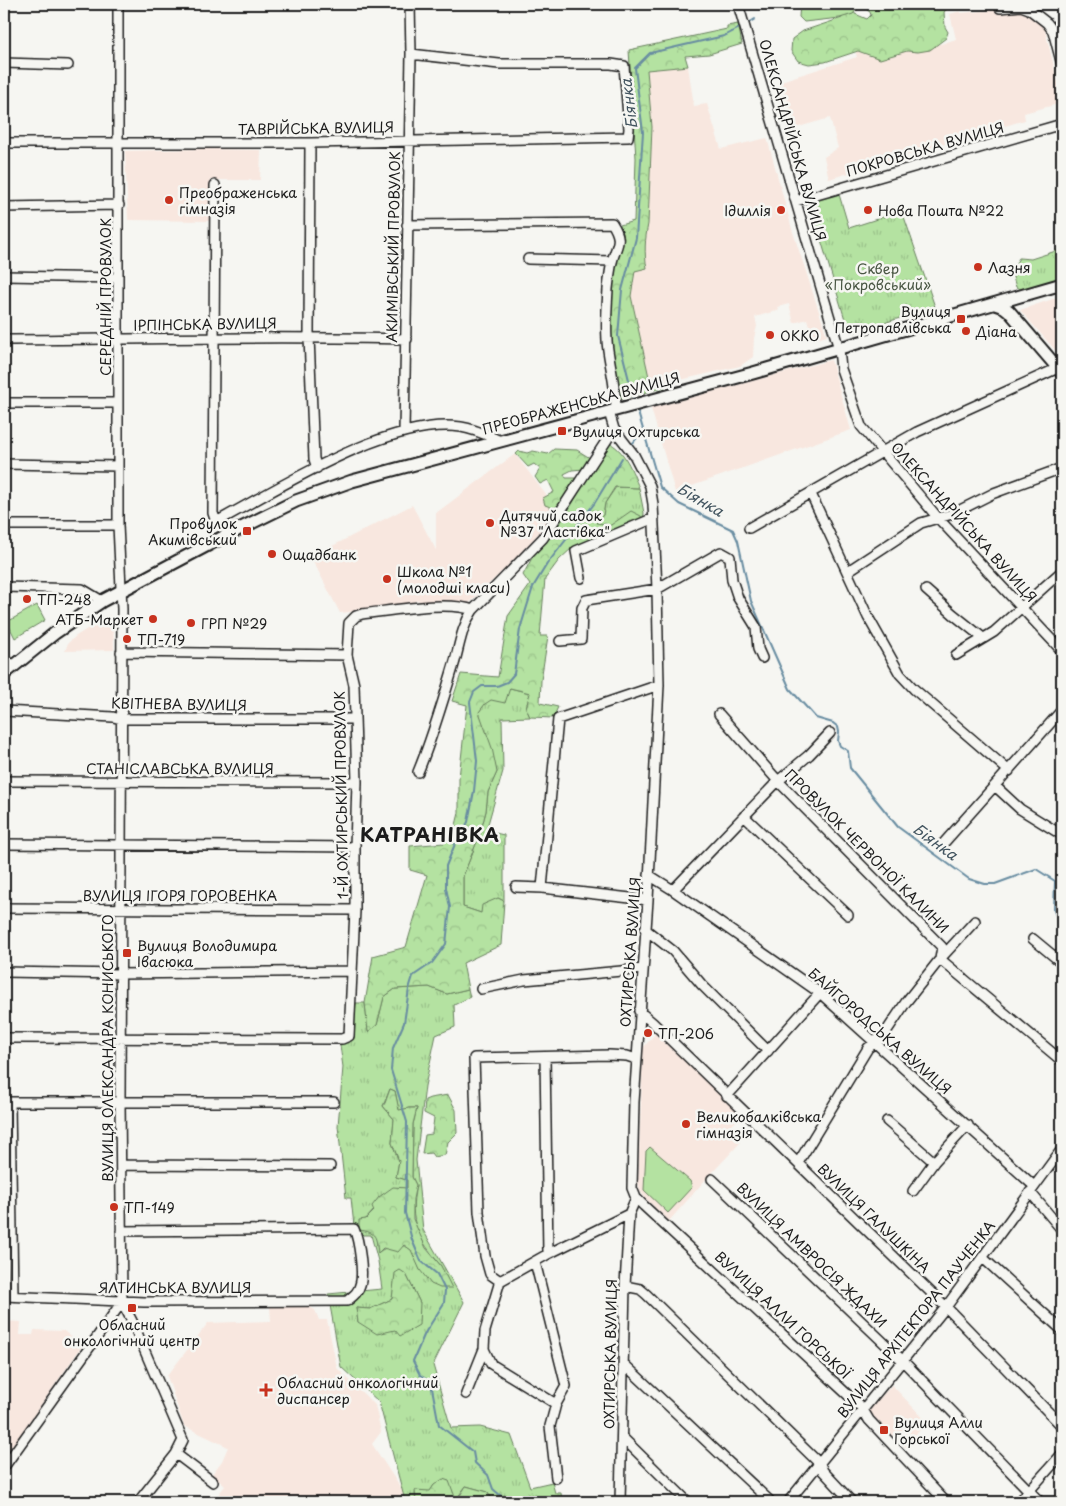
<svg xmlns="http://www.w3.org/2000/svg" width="1066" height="1506" font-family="'Playpen Sans',sans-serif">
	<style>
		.built { fill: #f8e7df }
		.grass { fill: url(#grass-tufts); stroke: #687f5e; fill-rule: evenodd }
		.forest { fill: url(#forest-crowns); stroke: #687f5e }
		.garden { fill: #b4e2a1; stroke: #687f5e }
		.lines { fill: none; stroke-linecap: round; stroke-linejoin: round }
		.stream { stroke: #678ca1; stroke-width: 2 }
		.minor-casing { stroke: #1c1c1c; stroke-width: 12 }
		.major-casing { stroke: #1c1c1c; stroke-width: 15 }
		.minor { stroke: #f6f6f2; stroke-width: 9 }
		.major { stroke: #f6f6f2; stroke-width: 11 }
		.poi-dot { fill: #c8321e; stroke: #f6f6f2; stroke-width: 2 }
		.labels { text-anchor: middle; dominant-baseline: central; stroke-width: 5; stroke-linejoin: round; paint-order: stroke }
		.street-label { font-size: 14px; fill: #1c1c1c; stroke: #f6f6f2 }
		.poi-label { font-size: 14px; fill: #1c1c1c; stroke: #f6f6f2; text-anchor: start }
		.park-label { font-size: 14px; fill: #4a5744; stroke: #f6f6f2 }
		.water-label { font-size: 15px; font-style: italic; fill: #42545f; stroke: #f6f6f2 }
		.district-label { font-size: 19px; font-weight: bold; letter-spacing: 1px; fill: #1c1c1c; stroke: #f6f6f2 }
	</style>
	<defs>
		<pattern id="grass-tufts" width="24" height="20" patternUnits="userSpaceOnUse" patternTransform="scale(1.25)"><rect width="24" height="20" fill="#b4e2a1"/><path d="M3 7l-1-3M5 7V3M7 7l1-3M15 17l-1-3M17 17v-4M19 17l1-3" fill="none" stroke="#9ac18a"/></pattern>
		<pattern id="forest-crowns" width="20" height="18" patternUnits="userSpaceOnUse" patternTransform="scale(1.25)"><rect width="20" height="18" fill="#b4e2a1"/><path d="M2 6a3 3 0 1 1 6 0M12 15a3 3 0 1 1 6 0" fill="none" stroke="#9ac18a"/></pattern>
	</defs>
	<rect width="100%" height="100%" fill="#f6f6f2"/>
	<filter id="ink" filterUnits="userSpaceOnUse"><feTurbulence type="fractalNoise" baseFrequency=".02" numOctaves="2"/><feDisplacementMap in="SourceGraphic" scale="10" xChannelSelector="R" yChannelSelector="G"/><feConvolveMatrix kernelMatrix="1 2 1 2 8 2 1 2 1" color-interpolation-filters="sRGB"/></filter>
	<g filter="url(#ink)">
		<!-- built -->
		<path class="built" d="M1020,7L1043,22L1058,83H1061L1062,89V93L1061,94L1062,103L1024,113L1025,120L829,179L824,157L838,148L830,118L795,128L781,81L857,57L853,44L875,49L941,44L956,39L950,14L960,11L961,13Z
			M688,66L694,106L707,104L721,149L767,138L792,229L827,336L813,340L807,319L794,323L789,304L778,307L779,310L755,317L757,326L754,338L753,357L740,366L651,387L631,296L635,270L647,267L645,257V236L648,224L652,127L647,70Z
			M201,149L261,150L260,180H210V221L128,220L125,151Z
			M1062,296V358L1020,310Z
			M831,360L851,430L675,492L651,408Z
			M515,454L556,508L538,534L513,561L468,604L423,605L418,600L415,601L410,606L340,613L311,557L412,505L436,550V513Z
			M109,615L113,619L114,650L65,651L68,643L76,636Z
			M655,1034L740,1113L736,1117L738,1119L727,1130L740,1143L710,1175L709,1174L706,1177L707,1178L669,1221L645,1198L640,1191L638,1182L643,1048Z
			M307,1306L315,1310L319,1320H327L337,1368L375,1405L381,1432L372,1444L404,1493L397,1502H212L225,1486L212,1474L222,1461L228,1447L184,1426L167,1376L208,1323L271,1321L270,1307Z
			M4,1321L21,1322L20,1335H33L34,1330L64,1331L82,1346L4,1458Z
			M892,1385L927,1422L905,1447L870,1413V1409Z"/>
		<!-- grass -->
		<path class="grass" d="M838,191L849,228L902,211L935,307L855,332L847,326L809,200Z
			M1062,249V280L1023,291L1016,287L1011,271L1019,258L1031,259Z
			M616,487L639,488L644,513L643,521L608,527L595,524L603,515L605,503Z
			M510,688L530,693L526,708L530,717L502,718L503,771L486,831L504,835V901L498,898L481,913L463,907V876L480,834L486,811L488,792L497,772L479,712L485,703Z
			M429,987L447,994L468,989L470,997L454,1005L455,1027L436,1035L425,1086L416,1160L423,1230L464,1302L433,1365L451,1428L480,1427L511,1435L530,1487L552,1482L555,1493H561L562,1502H493L488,1492L466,1486L454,1502L455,1497L434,1485L430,1492L414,1499L416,1502H400L404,1497L379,1402L341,1367L328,1294L382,1289L378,1261L371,1235H363L354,1226L351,1198H346L338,1126L343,1067L340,1045L351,1037L356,1003H365L368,1031L377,1025L384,997L395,989ZM390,1089L395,1091L399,1111L409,1108H417L413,1124L412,1177L416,1185C408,1223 418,1237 441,1266L420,1270C418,1264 416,1256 412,1251C404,1241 385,1246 378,1253L376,1237L359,1221L366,1219L374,1210L407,1189V1180L396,1177L399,1161L392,1143L394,1119L383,1106ZM406,1274L420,1303L358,1322L356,1308L370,1309L392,1299L394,1286Z"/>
		<!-- forest -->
		<path class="forest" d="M859,4H956L949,6L944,12L945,27L948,32L946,38L930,50L918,52L907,51L880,59L858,51L825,62L809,64L798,61L791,51L792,39L803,31L842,18L847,11L853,8L855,14L867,19L871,15L870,12Z
			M738,24L742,44L709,54L685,56L688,66L647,70L652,127L648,224C645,239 644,253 647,268L635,271L631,296L651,386L668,383L665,387L618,400L610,348V291L621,243L620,225L634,221L636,158L629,50L727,29V26Z
			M607,442C625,449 632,471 639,488L615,487L605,503L603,515L596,523L606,524L608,527L631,511L641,516L643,521L582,546L573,547L559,560L545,579L540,636H548L541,680L540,703L558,707L553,718L530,717L526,708L530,693L510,688L505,703L491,700L485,704L479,712L492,748L497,772L488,792L486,811L480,834L463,876V907L481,913L482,905L498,898L504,901L501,945L463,963L468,989L447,994L429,987L395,989L384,997L377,1025L368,1032L365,1003L373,956L406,947L427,875L410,870V846L444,843L448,833L455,829L459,813V778L467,705L452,701L461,674L498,677L508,616L530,585L523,575L534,554L564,518Z
			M554,449L577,450L590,458L584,469L572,470L564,474L566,478H575L574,485L558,510L545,505L543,498L554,492L548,480L540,484L535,477L540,469L534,464L528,467L516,454L519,451L527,453L533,451L548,454Z
			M390,1089L395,1091L399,1110L409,1108H417L413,1124L412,1177L416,1185L413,1199V1219L426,1248L441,1266L452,1288H440L431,1284L420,1270L411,1250L404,1245L398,1252L383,1248L378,1253C376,1237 377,1232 359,1230V1220L366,1219L374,1211L372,1206L379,1197L393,1187L407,1188V1180L396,1177L399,1161L392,1143L394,1119L383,1106L385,1103Z
			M448,1095L456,1110L457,1133L448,1142L445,1155L434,1157L431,1153L422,1154L425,1135L432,1134L434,1118L424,1113L425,1100L430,1098Z
			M400,1270L406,1274L420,1303L419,1325L400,1336L395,1330L377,1334L358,1322L356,1308L370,1309L392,1299L395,1273Z
			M443,1479L449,1481L455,1497L454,1502H416L415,1490L430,1491L434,1485Z"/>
		<!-- garden -->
		<path class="garden" d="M800,4H856L857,9L853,14L840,18L804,22L799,17Z
			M37,605L45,620L15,638L7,622Z
			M650,1147L690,1181L692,1187L668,1213L644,1190L646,1151Z
			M466,1486L488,1492L493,1502H456Z"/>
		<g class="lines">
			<!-- stream -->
			<path class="stream" d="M747,24L755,19
				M634,400L618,336L622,290L636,238L643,132L635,68L650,53L724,36L741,27
				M637,409L660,487L679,504L733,530L738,541L751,601L790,689L816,718L833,723L838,727L839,732L838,741L840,746L848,751L850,768L898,827L969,879L985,884H995L1036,869L1055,881L1054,910L1062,934
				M633,443L642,431
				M504,1502L501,1496L493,1489L488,1475L475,1463L473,1452L439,1425L431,1383L420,1375L413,1361L425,1333L444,1303L445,1290L437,1274L421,1261L412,1240L405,1213L407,1122L391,1070L393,1048L404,1023L409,989L413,976L432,963L446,944L450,907L446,888V866L455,844L468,822L474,791L477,761L470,702L474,692L482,686H497L507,682L514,674L520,629L533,587L547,564L594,504L622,458"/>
			<defs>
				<path id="minor" d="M738,4L839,349L841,369L861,426L938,518L1062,651
					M1000,8L1021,6L1029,9L1047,23L1053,31L1062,65
					M4,63L68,65
					M4,143H310L628,137L629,129L624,66L611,64H499L411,54
					M310,143L309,337L314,459L317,468
					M215,185L213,513L216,522C280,488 388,417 461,427C475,429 487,435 500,441
					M796,201L1062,124
					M4,207L119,205
					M407,225L612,223C624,242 616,244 612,262C610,270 609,280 608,289C607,308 605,331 608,350C611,371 616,389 616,410
					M528,259L612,261
					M4,276L117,278
					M4,340C138,339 272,336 407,339
					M4,403H117
					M609,412L614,429L634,455L650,486L653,504L657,589L659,685L648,900L634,1102L632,1188L636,1198L644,1206L862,1408L869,1420L946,1502
					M404,431L411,54L410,4
					M4,464L118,466
					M811,494L868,617L900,674L914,689L1009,771
					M4,525H118
					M749,528L917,432L1058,368
					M848,571L921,523L952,514L994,493L1062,468
					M581,578L576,551L654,518
					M4,587L82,589L102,601
					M926,590L953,614L983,638
					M560,641L581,639L582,608L586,600L657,589L721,552L730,557L732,580L738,598L756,627L758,649L762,658
					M121,652L347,655
					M956,655L994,632L1062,571
					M4,660L14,665
					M4,711L113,717L121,719H355
					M719,714L778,781L942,947L940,959L1062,1061
					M418,772C433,736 444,698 455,661C460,643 462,626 473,610L543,538L614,429
					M4,781L357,782
					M995,786L1020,809L1062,835
					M744,816L848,915
					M4,844L355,847
					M942,845L1062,710
					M649,875L673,890L820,993L1034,1186
					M516,887L542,888L648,900
					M542,888L558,719L659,685
					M673,890L778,781L809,755L830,733
					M4,908L355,910
					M645,929L673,951L702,985L768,1051
					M1033,939L1062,963
					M4,972L121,974L352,971
					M481,989L524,980L643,969
					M639,1011L653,1023L946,1307L1062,1426
					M4,1038L342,1039L349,1036L355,910V847L357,782L354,685L347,655L349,623L356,616L362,614C390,611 448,600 473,610
					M545,1057L548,1254
					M727,1096L820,993
					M4,1102H334
					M10,1102L13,1296
					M887,1121L934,1162
					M798,1163L868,1048L884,1035L906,1002L940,959L975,921
					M121,1165L330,1166
					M712,1179L903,1361L1040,1502
					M913,1191L934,1162L968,1125
					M1030,1192L1062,1230
					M983,1258L1062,1330
					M535,1262L566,1386L556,1404L550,1426L556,1478
					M500,1281L548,1254L629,1214
					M625,1286L640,1289L646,1294L820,1464L823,1471L852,1502
					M4,1296L144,1302L347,1301C353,1296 358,1293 360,1285C364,1274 359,1240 354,1229L121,1231
					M122,1302L132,1321L183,1440L176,1454L138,1502
					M484,1349L491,1364L556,1404
					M624,1364L771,1502
					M466,1394L484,1349L485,1331L500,1281L490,1274L485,1256L479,1212L474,1058L609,1055L627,1056L636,1059
					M622,1437L688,1502
					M176,1454L213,1482
					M4,1467L122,1302L120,1101L122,609L118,525V4
					M620,1502L625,1286L629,1214L636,1198
					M788,1502L946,1307L1062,1149
					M1019,1502L1062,1454"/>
				<path id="major" d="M995,304L1004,307L1009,311L1062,373
					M4,674L55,633L102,601L223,537L296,501L352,481L753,373L1062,284"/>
			</defs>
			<!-- minor casing -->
			<use href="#minor" class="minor-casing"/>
			<!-- major casing -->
			<use href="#major" class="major-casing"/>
			<!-- minor -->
			<use href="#minor" class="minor"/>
			<!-- major -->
			<use href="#major" class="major"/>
		</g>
	</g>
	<!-- markers -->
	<g class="poi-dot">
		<circle cx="169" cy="200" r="5"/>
		<circle cx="781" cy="210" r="5"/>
		<circle cx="868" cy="210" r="5"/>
		<circle cx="978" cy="267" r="5"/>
		<rect x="956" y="314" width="10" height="10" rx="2.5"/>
		<circle cx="966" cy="331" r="5"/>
		<circle cx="770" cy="335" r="5"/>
		<rect x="557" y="426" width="10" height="10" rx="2.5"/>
		<circle cx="490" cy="523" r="5"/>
		<rect x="242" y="526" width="10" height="10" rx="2.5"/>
		<circle cx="272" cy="554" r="5"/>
		<circle cx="387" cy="579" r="5"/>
		<circle cx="27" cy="599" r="5"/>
		<circle cx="153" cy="619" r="5"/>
		<circle cx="191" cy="623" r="5"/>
		<circle cx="127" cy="639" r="5"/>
		<rect x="122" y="948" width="10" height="10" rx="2.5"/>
		<circle cx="648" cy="1033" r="5"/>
		<circle cx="686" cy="1124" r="5"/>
		<circle cx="114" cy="1207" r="5"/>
		<rect x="127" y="1303" width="10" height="10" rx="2.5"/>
		<path d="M263.5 1382.5h5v5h5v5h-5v5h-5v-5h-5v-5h5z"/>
		<rect x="879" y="1425" width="10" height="10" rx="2.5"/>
	</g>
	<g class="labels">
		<!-- street labels -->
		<g class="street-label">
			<text transform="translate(316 128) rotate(-1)">ТАВРІЙСЬКА ВУЛИЦЯ</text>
			<text transform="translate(793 140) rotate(74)">ОЛЕКСАНДРІЙСЬКА ВУЛИЦЯ</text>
			<text transform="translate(925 149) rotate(-16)">ПОКРОВСЬКА ВУЛИЦЯ</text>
			<text transform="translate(393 247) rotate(-89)">АКИМІВСЬКИЙ ПРОВУЛОК</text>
			<text transform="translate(105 297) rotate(-90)">СЕРЕДНІЙ ПРОВУЛОК</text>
			<text transform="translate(205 324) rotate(-1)">ІРПІНСЬКА ВУЛИЦЯ</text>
			<text transform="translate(581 403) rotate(-15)">ПРЕОБРАЖЕНСЬКА ВУЛИЦЯ</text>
			<text transform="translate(964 522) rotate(48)">ОЛЕКСАНДРІЙСЬКА ВУЛИЦЯ</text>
			<text transform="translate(179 704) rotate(1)">КВІТНЕВА ВУЛИЦЯ</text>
			<text x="180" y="768">СТАНІСЛАВСЬКА ВУЛИЦЯ</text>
			<text transform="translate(341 795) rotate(-91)">1-Й ОХТИРСЬКИЙ ПРОВУЛОК</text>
			<text transform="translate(867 851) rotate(45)">ПРОВУЛОК ЧЕРВОНОЇ КАЛИНИ</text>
			<text x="180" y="895">ВУЛИЦЯ ІГОРЯ ГОРОВЕНКА</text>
			<text transform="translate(630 952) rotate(-86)">ОХТИРСЬКА ВУЛИЦЯ</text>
			<text transform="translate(880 1031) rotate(41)">БАЙГОРОДСЬКА ВУЛИЦЯ</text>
			<text transform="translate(107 1048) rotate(-90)">ВУЛИЦЯ ОЛЕКСАНДРА КОНИСЬКОГО</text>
			<text transform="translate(874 1218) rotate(44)">ВУЛИЦЯ ГАЛУШКІНА</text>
			<text transform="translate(812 1255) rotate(44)">ВУЛИЦЯ АМВРОСІЯ ЖДАХИ</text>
			<text x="175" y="1287">ЯЛТИНСЬКА ВУЛИЦЯ</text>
			<text transform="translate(783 1315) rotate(43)">ВУЛИЦЯ АЛЛИ ГОРСЬКОЇ</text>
			<text transform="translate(916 1319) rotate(-52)">ВУЛИЦЯ АРХІТЕКТОРА ПАУЧЕНКА</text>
			<text transform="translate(610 1354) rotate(-89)">ОХТИРСЬКА ВУЛИЦЯ</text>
		</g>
		<!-- poi labels -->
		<g class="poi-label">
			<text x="179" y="192">Преображенська<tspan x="179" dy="16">гімназія</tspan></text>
			<text x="771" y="210" text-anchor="end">Ідиллія</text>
			<text x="878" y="210">Нова Пошта №22</text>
			<text x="988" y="267">Лазня</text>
			<text x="951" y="311" text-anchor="end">Вулиця<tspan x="951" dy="16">Петропавлівська</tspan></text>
			<text x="976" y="331">Діана</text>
			<text x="780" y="335">ОККО</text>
			<text x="572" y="431">Вулиця Охтирська</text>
			<text x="500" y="515">Дитячий садок<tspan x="500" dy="16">№37 "Ластівка"</tspan></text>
			<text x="237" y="523" text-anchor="end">Провулок<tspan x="237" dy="16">Акимівський</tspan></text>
			<text x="282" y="554">Ощадбанк</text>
			<text x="397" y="571">Школа №1<tspan x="397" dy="16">(молодші класи)</tspan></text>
			<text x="37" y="599">ТП-248</text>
			<text x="143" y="619" text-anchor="end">АТБ-Маркет</text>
			<text x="201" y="623">ГРП №29</text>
			<text x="137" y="639">ТП-719</text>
			<text x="137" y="945">Вулиця Володимира<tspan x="137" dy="16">Івасюка</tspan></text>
			<text x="658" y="1033">ТП-206</text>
			<text x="696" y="1116">Великобалківська<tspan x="696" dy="16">гімназія</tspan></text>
			<text x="124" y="1207">ТП-149</text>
			<text x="132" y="1324" text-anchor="middle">Обласний<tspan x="132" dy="16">онкологічний центр</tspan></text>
			<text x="277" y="1382">Обласний онкологічний<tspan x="277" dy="16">диспансер</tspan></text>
			<text x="894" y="1422">Вулиця Алли<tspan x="894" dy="16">Горської</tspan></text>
		</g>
		<!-- park labels -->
		<g class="park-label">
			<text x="878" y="268">Сквер<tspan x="878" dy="16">«Покровський»</tspan></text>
		</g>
		<!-- water labels -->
		<g class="water-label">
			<text transform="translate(628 104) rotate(-97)">Біянка</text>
			<text transform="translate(701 499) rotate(30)">Біянка</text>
			<text transform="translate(936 841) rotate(36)">Біянка</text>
		</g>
		<!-- district labels -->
		<g class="district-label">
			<text x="430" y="834">КАТРАНІВКА</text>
		</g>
	</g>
	<!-- margin -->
	<rect width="1066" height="1506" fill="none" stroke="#f6f6f2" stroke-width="20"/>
	<rect x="10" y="10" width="1046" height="1486" fill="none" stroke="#1c1c1c" stroke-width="2" filter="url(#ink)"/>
</svg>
